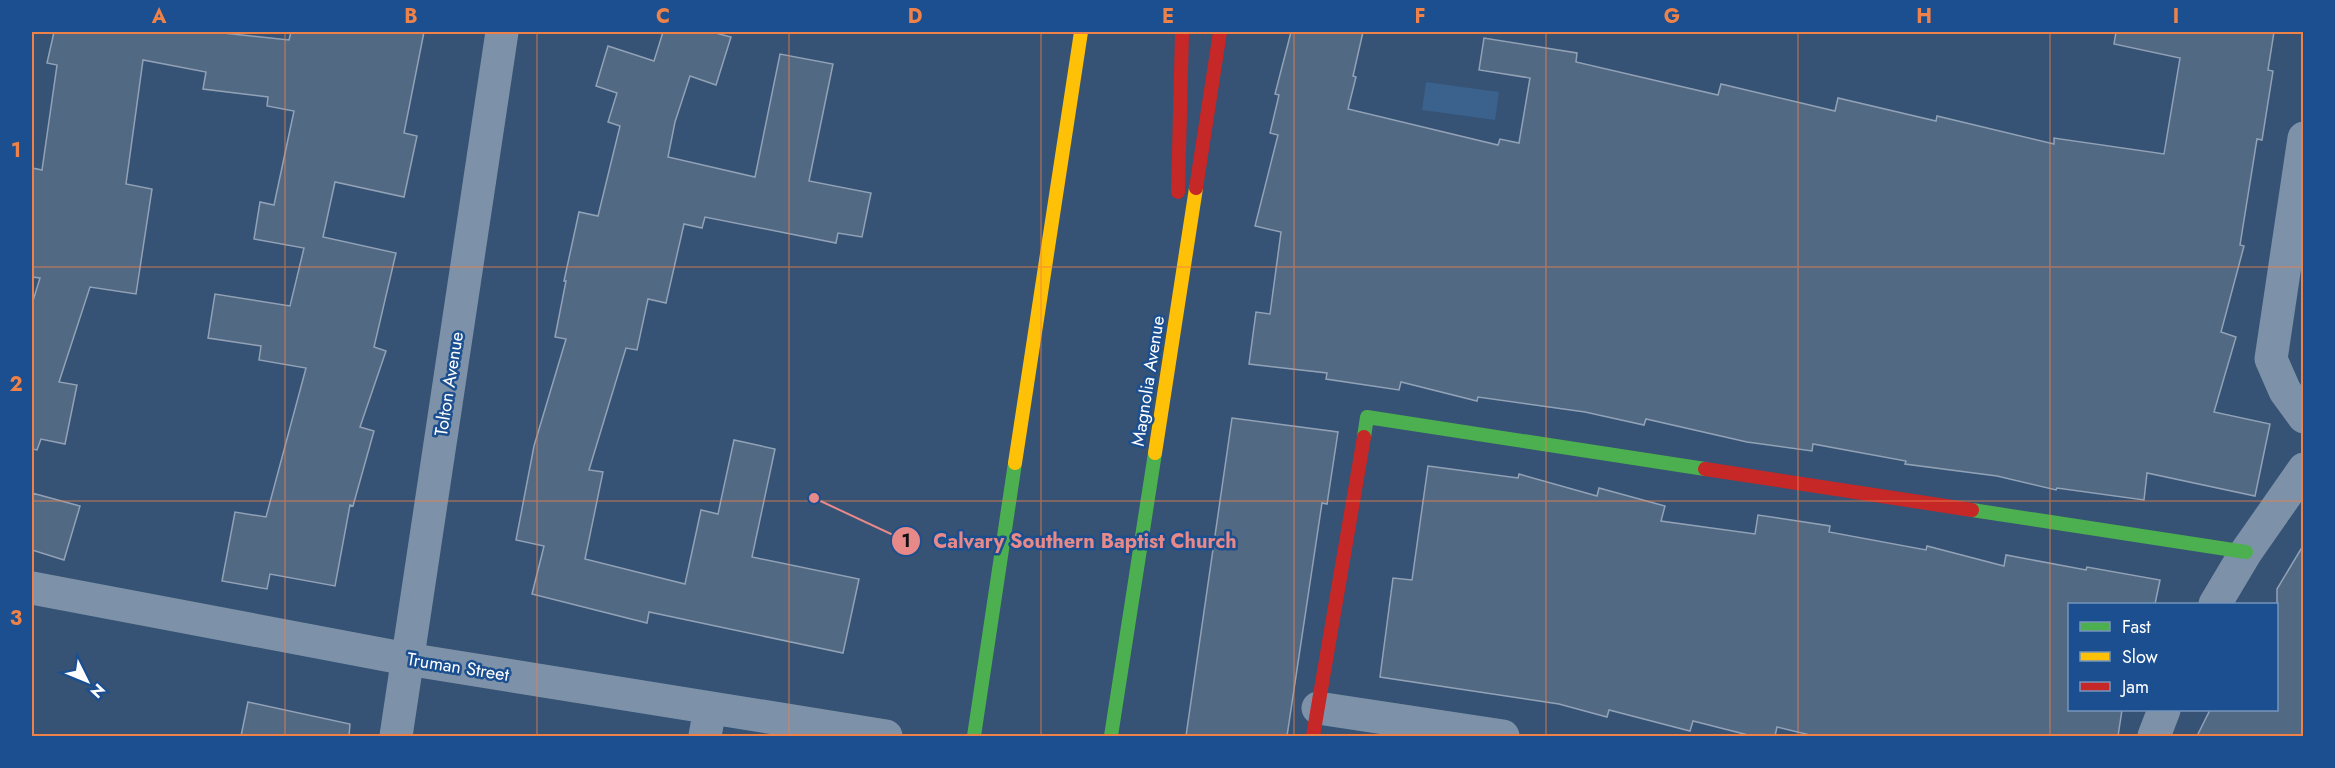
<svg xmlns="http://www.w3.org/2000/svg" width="2335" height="768" font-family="Jost,sans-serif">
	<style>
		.water { fill: #3b618d }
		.building { fill: #526984; stroke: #92a2b6; stroke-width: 1.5 }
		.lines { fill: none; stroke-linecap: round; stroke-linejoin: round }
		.street { stroke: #7d92a8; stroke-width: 33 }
		.fast { stroke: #4caf50; stroke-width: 14 }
		.slow { stroke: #ffc107; stroke-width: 14 }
		.jam { stroke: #c62828; stroke-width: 14 }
		.grid { fill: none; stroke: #ee8249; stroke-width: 1.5; stroke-opacity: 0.55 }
		.labels { text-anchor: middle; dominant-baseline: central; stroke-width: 5; stroke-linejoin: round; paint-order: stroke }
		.street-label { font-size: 18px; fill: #fff; stroke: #1b4f8f }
		.leader { fill: none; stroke: #e88989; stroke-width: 2 }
		.callout-dot { fill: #e88989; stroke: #1b4f8f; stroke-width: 2 }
		.mark-label { font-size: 18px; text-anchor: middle; font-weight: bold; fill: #111 }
		.callout-label { font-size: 20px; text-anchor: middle; font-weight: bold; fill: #e88989; stroke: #1b4f8f; stroke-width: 5; stroke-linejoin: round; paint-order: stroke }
		.neatline { fill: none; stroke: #ee8249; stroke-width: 2 }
		.grid-label { font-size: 20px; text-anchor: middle; font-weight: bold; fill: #ee8249 }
	</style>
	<rect width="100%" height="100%" fill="#365274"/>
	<!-- water -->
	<path class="water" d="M1426,82L1499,92L1495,120L1422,110Z"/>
	<!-- building -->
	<path class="building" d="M54,32H214L289,40L291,32H424L404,133L417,136L404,197L335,182L323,237L396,253L374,347L386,351L360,427L374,431L353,506L350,505L335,586L270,574L267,589L222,581L235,512L266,517L306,368L259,360L261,346L208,338L215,294L290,306L304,248L254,239L260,202L274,205L294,111L267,106L268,97L203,89L206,72L143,60L126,184L152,189L136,294L90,287L59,382L77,385L65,444L41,439L37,450L32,449V304L40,278L32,277V168L42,170L57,65L47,63Z
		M663,32H712L731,37L716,85L690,76L675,122L668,157L755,177L780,54L833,64L809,181L871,193L862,237L838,233L836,243L705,217L702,228L684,224L666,303L648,299L637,350L626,348L589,470L603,472L585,559L685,584L701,510L718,514L734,440L775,449L752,557L859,579L843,653L649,612L647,623L532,594L544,546L516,540L534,446L566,339L555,337L566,281H564L579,212L598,216L620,126L608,122L617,93L596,86L608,46L654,61Z
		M1291,32H1363L1353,76L1356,77L1348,109L1498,145L1500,139L1519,143L1530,78L1479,70L1484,38L1577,53L1576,62L1718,95L1721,84L1835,111L1838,98L1936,121L1937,116L2054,144V138L2164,154L2180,58L2114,44L2116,32H2274L2268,70L2273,71L2262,140L2257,139L2240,245L2244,246L2221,332L2236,337L2214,412L2270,424L2255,496L2147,473L2144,500L2057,488L2056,490L1997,476L1905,464L1906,461L1813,444L1812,451L1747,442L1646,419L1644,425L1585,412L1478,397L1477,401L1401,382L1399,390L1326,379L1327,373L1249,364L1256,312L1270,314L1281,232L1255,226L1278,135L1270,133L1279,95L1275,94Z
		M1232,418L1338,432L1327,504L1322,503L1287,736H1186Z
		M1428,466L1518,478L1519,474L1597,496L1599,488L1665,506L1661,521L1755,534L1758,515L1830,526L1829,532L1926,550L1927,546L2004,566L2006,555L2086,570L2087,567L2160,580L2155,604H2070V710H2122L2118,736H1814L1777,727L1775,736H1752L1693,721L1690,731L1609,710L1607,717L1559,704L1380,677L1393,578L1412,580Z
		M32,493L80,506L64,560L32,550Z
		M2304,544V736H2197L2210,710H2277V589Z
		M248,702L350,724L349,736H241Z"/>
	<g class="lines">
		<!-- street -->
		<path class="street" d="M2304,138L2271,359L2285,391L2304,417
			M32,588L407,659L886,736
			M2215,604L2246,552L2304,469
			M1318,708L1503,736
			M396,736L502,32
			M705,736L710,708
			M2154,736L2164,710"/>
		<!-- fast -->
		<path class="fast" d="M1364,437L1367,417L1705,469
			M1972,510L2246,552
			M974,736L1015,463
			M1111,736L1155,453"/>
		<!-- slow -->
		<path class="slow" d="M1155,453L1196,188
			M1015,463L1081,32"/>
		<!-- jam -->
		<path class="jam" d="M1196,188L1220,32
			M1178,192L1182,32
			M1705,469L1972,510
			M1313,736L1364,437"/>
	</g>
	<!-- grid -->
	<path class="grid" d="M285,32V736M537,32V736M789,32V736M1041,32V736M1294,32V736M1546,32V736M1798,32V736M2050,32V736M32,267H2304M32,501H2304"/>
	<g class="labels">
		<!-- street labels -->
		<g class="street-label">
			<text transform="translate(1148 381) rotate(-81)">Magnolia Avenue</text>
			<text transform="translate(449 384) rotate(-81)">Tolton Avenue</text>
			<text transform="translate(458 667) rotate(9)">Truman Street</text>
		</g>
	</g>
	<!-- callouts -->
	<path class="leader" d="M814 498L906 541"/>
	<g class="callout-dot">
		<circle cx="814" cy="498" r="6"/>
		<circle cx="906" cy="541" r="15"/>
	</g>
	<g class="mark-label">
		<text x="906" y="547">1</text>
	</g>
	<g class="callout-label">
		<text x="1085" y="548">Calvary Southern Baptist Church</text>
	</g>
	<!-- border -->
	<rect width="2335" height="768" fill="none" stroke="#1b4f8f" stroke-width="66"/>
	<!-- legend -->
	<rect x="2068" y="603" width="210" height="108" fill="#1b4f8f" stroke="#7695bc" stroke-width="1.5"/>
	<rect x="2080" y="622" width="30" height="9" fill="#4caf50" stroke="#7695bc" stroke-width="1.5"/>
	<text x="2122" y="633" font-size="18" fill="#ffffff">Fast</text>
	<rect x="2080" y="652" width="30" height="9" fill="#ffc107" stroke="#7695bc" stroke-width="1.5"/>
	<text x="2122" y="663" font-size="18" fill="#ffffff">Slow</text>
	<rect x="2080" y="682" width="30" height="9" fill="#c62828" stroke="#7695bc" stroke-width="1.5"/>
	<text x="2122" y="693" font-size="18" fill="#ffffff">Jam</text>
	<!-- north arrow -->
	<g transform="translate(87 681) rotate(133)" stroke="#1b4f8f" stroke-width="4.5" paint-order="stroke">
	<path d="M0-4.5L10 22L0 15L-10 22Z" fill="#ffffff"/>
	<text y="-9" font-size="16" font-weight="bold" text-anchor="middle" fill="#ffffff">N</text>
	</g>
	<rect x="33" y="33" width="2269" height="702" class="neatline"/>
	<g class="grid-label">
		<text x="159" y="23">A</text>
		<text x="411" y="23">B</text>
		<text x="663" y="23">C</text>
		<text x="915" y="23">D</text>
		<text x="1168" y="23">E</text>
		<text x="1420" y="23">F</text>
		<text x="1672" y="23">G</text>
		<text x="1924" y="23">H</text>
		<text x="2176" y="23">I</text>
		<text x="16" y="157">1</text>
		<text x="16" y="391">2</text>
		<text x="16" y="625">3</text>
	</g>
</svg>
